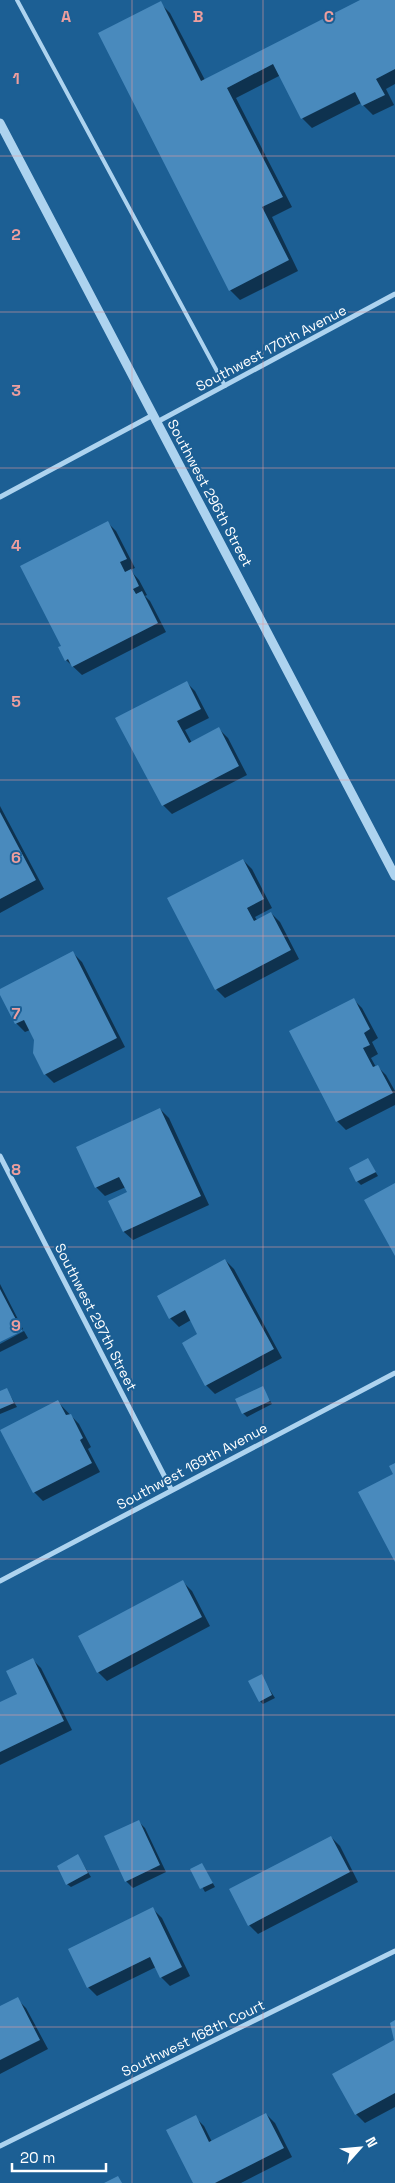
<svg xmlns="http://www.w3.org/2000/svg" width="395" height="2183" font-family="'Space Grotesk',sans-serif">
	<style>
		.shadow { fill: #0007 }
		.building { fill: #498abd }
		.lines { fill: none; stroke-linecap: round; stroke-linejoin: round }
		.service { stroke: #add3ef; stroke-width: 4 }
		.minor { stroke: #add3ef; stroke-width: 5 }
		.tertiary { stroke: #add3ef; stroke-width: 9 }
		.grid { fill: none; stroke: #ed9e9e; stroke-width: 1; stroke-opacity: 0.55 }
		.labels { text-anchor: middle; dominant-baseline: central; stroke-width: 4; stroke-linejoin: round; paint-order: stroke }
		.street-label { font-size: 14px; fill: #fff; stroke: #1c5f94 }
		.grid-label { font-size: 16px; text-anchor: middle; font-weight: bold; fill: #ed9e9e; stroke: #1c5f94; stroke-width: 4; stroke-linejoin: round; paint-order: stroke }
	</style>
	<rect width="100%" height="100%" fill="#1c5f94"/>
	<!-- shadow -->
	<path class="shadow" d="M363,0H395V84L386,89L394,105L373,115L361,103L312,128L302,118L281,75L236,98L292,207L272,217L298,271L240,300L230,290L160,3L170,13L205,80Z
		M107,522L116,531L135,568L130,570L139,580L147,595L145,596L150,601L166,632L82,675L66,660L63,646Z
		M186,682L195,691L209,718L185,730L192,743L219,729L228,738L247,775L172,814L163,805L117,719Z
		M0,806L44,889L0,913Z
		M243,860L252,869L272,908L255,917L257,920L271,913L280,922L299,959L225,998L216,989Z
		M73,953L82,962L125,1047L54,1083L45,1074L35,1040L30,1030L25,1032L16,1023L0,990Z
		M353,999L362,1008L378,1038L372,1042L378,1054L371,1058L376,1067L377,1066L386,1075L395,1091V1105L346,1130L337,1121Z
		M160,1109L169,1118L209,1205L133,1240L124,1232L110,1202L128,1193L126,1187L105,1196L96,1187Z
		M368,1160L378,1176L361,1185L357,1181Z
		M225,1260L234,1269L282,1358L215,1394L206,1385L199,1335L191,1320L179,1327L170,1318Z
		M0,1284L23,1329L0,1341Z
		M24,1331L28,1338L0,1352V1344Z
		M262,1387L272,1404L247,1417L243,1413Z
		M7,1390L17,1407L0,1414V1393Z
		M58,1402L79,1424L91,1447L88,1449L100,1472L43,1501L34,1492Z
		M183,1582L192,1591L210,1626L107,1681L98,1672Z
		M32,1659L41,1668L72,1730L0,1765V1704L18,1694Z
		M261,1676L275,1698L263,1704L260,1701Z
		M138,1821L145,1828L166,1872L133,1888L126,1881Z
		M331,1837L340,1846L358,1882L258,1934L249,1925Z
		M78,1856L91,1877L71,1887L67,1884Z
		M202,1864L215,1887L205,1892L192,1869Z
		M153,1909L162,1918L190,1976L170,1986L161,1977L156,1967L97,1996L88,1987Z
		M17,1999L26,2008L48,2049L0,2074V2008Z
		M395,2041V2107L365,2123L356,2114Z
		M266,2114L275,2123L292,2157L241,2183H195V2117L204,2126L212,2142Z"/>
	<!-- building -->
	<path class="building" d="M360,0H395V69L376,79L385,95L362,106L355,92L301,119L273,64L227,88L283,197L262,207L289,260L229,291L98,33L161,1L201,81Z
		M108,521L127,559L120,562L125,572L131,569L139,586L133,589L136,594L142,591L158,623L72,667L68,659L65,661L58,647L61,646L20,566Z
		M187,681L201,709L177,721L189,743L219,727L239,766L162,806L115,718Z
		M0,812L36,880L0,899Z
		M243,859L264,899L247,908L254,921L271,912L291,950L215,990L167,898Z
		M73,951L117,1038L44,1075L33,1053L34,1040L24,1020L15,1024L0,995V989Z
		M354,998L370,1029L364,1033L370,1045L363,1048L373,1067L378,1065L393,1093L336,1122L289,1031Z
		M160,1108L201,1196L123,1232L108,1201L127,1192L119,1177L95,1188L76,1147Z
		M368,1158L376,1172L356,1182L349,1168Z
		M395,1183V1256L364,1200Z
		M225,1259L274,1349L205,1386L182,1343L197,1334L185,1310L169,1319L157,1296Z
		M0,1289L22,1331L0,1342Z
		M263,1386L270,1401L242,1414L235,1399Z
		M7,1388L14,1403L0,1409V1391Z
		M58,1400L66,1415L71,1414L83,1438L80,1440L92,1463L33,1493L0,1430Z
		M395,1463V1562L358,1492L393,1474L389,1466Z
		M183,1580L202,1617L97,1673L78,1636Z
		M33,1658L64,1721L0,1752V1702L17,1694L6,1671Z
		M262,1674L272,1695L259,1702L248,1681Z
		M139,1820L160,1865L125,1882L104,1836Z
		M331,1836L350,1872L248,1926L229,1889Z
		M78,1854L88,1873L66,1885L57,1866Z
		M202,1863L213,1883L200,1889L190,1869Z
		M153,1907L182,1967L160,1978L150,1957L87,1988L68,1949Z
		M18,1997L40,2040L0,2060V2006Z
		M395,2020V2093L355,2115L332,2074L394,2040L390,2023Z
		M266,2113L284,2148L215,2183H193L166,2130L196,2115L209,2142Z
		M118,2176L122,2183H104Z"/>
	<g class="lines">
		<!-- service -->
		<path class="service" d="M17,0L225,386"/>
		<!-- minor -->
		<path class="minor" d="M157,422L395,294
			M0,497L153,415
			M0,1156L171,1489
			M0,1581L395,1373
			M0,2146L395,1951"/>
		<!-- tertiary -->
		<path class="tertiary" d="M0,123L395,876"/>
	</g>
	<!-- grid -->
	<path class="grid" d="M132,0V2183M263,0V2183M0,156H395M0,312H395M0,468H395M0,624H395M0,780H395M0,936H395M0,1092H395M0,1247H395M0,1403H395M0,1559H395M0,1715H395M0,1871H395M0,2027H395"/>
	<g class="labels">
		<!-- street labels -->
		<g class="street-label">
			<text transform="translate(271 348) rotate(-28)">Southwest 170th Avenue</text>
			<text transform="translate(210 493) rotate(62)">Southwest 296th Street</text>
			<text transform="translate(96 1317) rotate(63)">Southwest 297th Street</text>
			<text transform="translate(192 1466) rotate(-28)">Southwest 169th Avenue</text>
			<text transform="translate(193 2038) rotate(-26)">Southwest 168th Court</text>
		</g>
	</g>
	<g class="grid-label">
		<text x="66" y="22">A</text>
		<text x="198" y="22">B</text>
		<text x="329" y="22">C</text>
		<text x="16" y="84">1</text>
		<text x="16" y="240">2</text>
		<text x="16" y="396">3</text>
		<text x="16" y="551">4</text>
		<text x="16" y="707">5</text>
		<text x="16" y="863">6</text>
		<text x="16" y="1019">7</text>
		<text x="16" y="1175">8</text>
		<text x="16" y="1331">9</text>
	</g>
	<!-- north arrow -->
	<g transform="translate(360 2148) rotate(63)" stroke="#1c5f94" stroke-width="4" paint-order="stroke">
	<path d="M0-4L9 19L0 12L-9 19Z" fill="#ffffff"/>
	<text y="-8" font-size="14" font-weight="bold" text-anchor="middle" fill="#ffffff">N</text>
	</g>
	<!-- scale -->
	<path d="M12 2163v8h94v-8" fill="none" stroke="#ffffff" stroke-width="2.5"/>
	<text x="20" y="2163" font-size="15" fill="#ffffff" stroke="#1c5f94" stroke-width="4" paint-order="stroke">20 m</text>
</svg>
